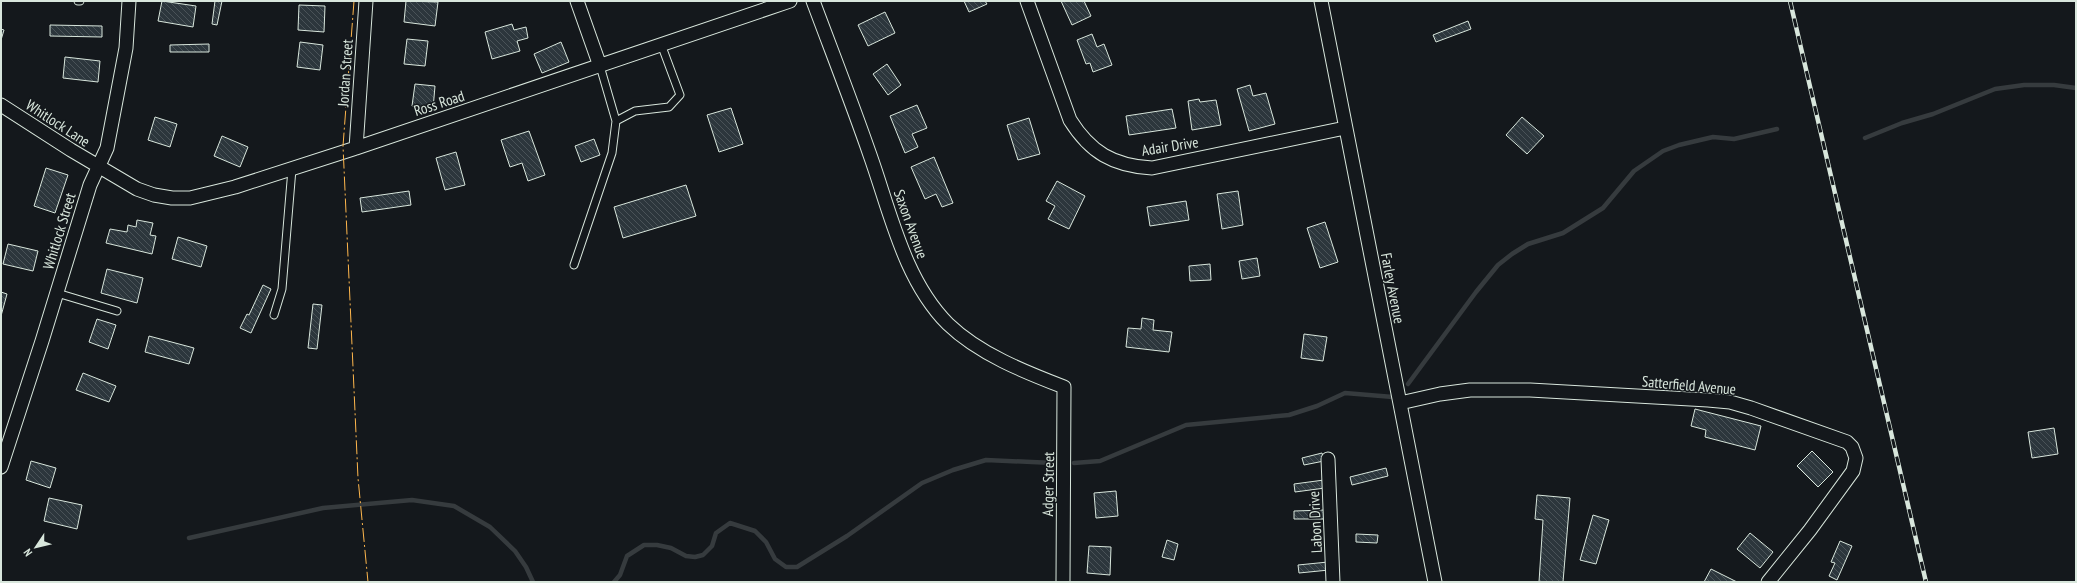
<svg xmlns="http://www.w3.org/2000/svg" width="2077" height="583" font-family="'PT Sans Narrow',sans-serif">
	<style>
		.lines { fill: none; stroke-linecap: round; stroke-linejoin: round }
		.stream { stroke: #363b3e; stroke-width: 4.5 }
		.building { fill: url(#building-back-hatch); stroke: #d8e6dc }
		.service-casing { stroke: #d8e6dc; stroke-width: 9 }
		.minor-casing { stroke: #d8e6dc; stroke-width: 15 }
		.service { stroke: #14181c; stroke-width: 7 }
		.minor { stroke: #14181c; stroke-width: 13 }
		.rail-casing { stroke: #d8e6dc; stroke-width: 4.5 }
		.rail { stroke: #14181c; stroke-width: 3; stroke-dasharray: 9; stroke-linecap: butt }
		.power { stroke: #ffb74d; stroke-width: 1; stroke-dasharray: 14 3 2 3; stroke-linecap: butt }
		.labels { text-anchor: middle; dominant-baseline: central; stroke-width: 3; stroke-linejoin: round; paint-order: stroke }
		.street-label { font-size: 15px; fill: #d8e6dc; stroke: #14181c }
	</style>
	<defs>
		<pattern id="building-back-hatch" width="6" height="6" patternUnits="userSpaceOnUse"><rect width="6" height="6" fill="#2c363c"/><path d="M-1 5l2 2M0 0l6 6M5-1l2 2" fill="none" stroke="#4a5358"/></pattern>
	</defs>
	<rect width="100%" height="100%" fill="#14181c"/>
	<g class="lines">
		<!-- stream -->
		<path class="stream" d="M1865,138L1902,123L1933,114L1995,89L2024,85H2054L2076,88
			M1408,384L1476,292L1498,265L1512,254L1528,244L1563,233L1603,208L1634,171L1663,151L1679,145L1713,137L1734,139L1777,129
			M1074,463L1100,461L1186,425L1289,415L1317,406L1345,393L1393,397
			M189,538L323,508L412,500L454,506L490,527L515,551L526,567L533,582
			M614,582L620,575L627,556L644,545H657L671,548L686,556L695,557L703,555L712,546L716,533L730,523L755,531L766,542L775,559L786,567H797L847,536L922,483L953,470L986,460L1053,463"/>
	</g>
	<!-- building -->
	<path class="building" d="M162,1L196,6L193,27L158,21Z
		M215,1H222L217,25L212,24Z
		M406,1L438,2L435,26L404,22Z
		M964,1H985L987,4L969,12Z
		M1061,1H1084L1091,16L1072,25Z
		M299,5L325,6L324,32L298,30Z
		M885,12L895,33L868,46L858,25Z
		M1468,21L1471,29L1436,42L1433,35Z
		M512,24L514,30L526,27L528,38L517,41L520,51L492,59L485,32Z
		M50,25L102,26V37L50,36Z
		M1,29L4,30L1,40Z
		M1092,34L1097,47L1104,44L1112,65L1093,72L1090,63L1086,64L1077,40Z
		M407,39L428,41L425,66L404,64Z
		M300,42L323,45L320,70L297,67Z
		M561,42L569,62L542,73L534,54Z
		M209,44V52H170V45Z
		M65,57L100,61L98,82L63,78Z
		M887,64L901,85L888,95L873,74Z
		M415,84L435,86L433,109L412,106Z
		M1250,85L1253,96L1266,93L1275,124L1249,131L1237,89Z
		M1199,99L1200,102L1216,100L1221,125L1192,130L1188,101Z
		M917,105L927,128L912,134L918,147L905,153L890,116Z
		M731,108L743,144L719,152L707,115Z
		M1172,109L1176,128L1129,135L1126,116Z
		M155,117L177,124L170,147L148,140Z
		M1522,117L1544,136L1527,154L1506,135Z
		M1029,118L1040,154L1018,160L1007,125Z
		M529,131L545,175L528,181L522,163L510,167L501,140Z
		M222,136L248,147L240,167L214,156Z
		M594,139L600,155L581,162L575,146Z
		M456,152L465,185L445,190L436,158Z
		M934,157L953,203L942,207L936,194L925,199L911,167Z
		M46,168L68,175L55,213L34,206Z
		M1057,181L1085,196L1069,229L1048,219L1055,206L1046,201Z
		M686,185L696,216L623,238L614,207Z
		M409,191L411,205L362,212L360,198Z
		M1238,191L1243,225L1222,229L1217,194Z
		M1186,201L1189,220L1150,226L1147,207Z
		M137,220L153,223L150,235L156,236L152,254L106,243L110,229L127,232L128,225L136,227Z
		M1325,222L1338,262L1320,268L1307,228Z
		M178,237L207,246L201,267L172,259Z
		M8,244L38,251L33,271L3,264Z
		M1257,258L1260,276L1242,279L1239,261Z
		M1210,264L1211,280L1190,281L1189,266Z
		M107,269L143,278L137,303L101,293Z
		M263,285L271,289L251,333L240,328L247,314L249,315Z
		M1,292L7,294L1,316Z
		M313,304L322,305L317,349L308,348Z
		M1142,318L1154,320L1153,330L1172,332L1169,352L1126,347L1128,328L1141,329Z
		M97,319L116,325L108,349L89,342Z
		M1304,334L1327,337L1323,361L1301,358Z
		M149,336L194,348L189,364L145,352Z
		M83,373L116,386L109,402L76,390Z
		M1695,409L1761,426L1755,450L1705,437L1706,430L1691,426Z
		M2054,428L2058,454L2032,458L2028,432Z
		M1812,451L1833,472L1818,487L1797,466Z
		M1322,453L1324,461L1304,465L1302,458Z
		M31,461L56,468L50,488L26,480Z
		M1386,468L1388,476L1352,485L1350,477Z
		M1324,480L1325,488L1295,492L1294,484Z
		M1116,491L1118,516L1096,518L1094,493Z
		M1537,495L1570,498L1563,582H1539L1543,520L1535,519Z
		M49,498L82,505L77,529L44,521Z
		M1324,510V519H1294V511Z
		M1593,515L1609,520L1596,564L1580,560Z
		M1750,533L1773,552L1760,568L1737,549Z
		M1356,534L1378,535L1377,543L1356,542Z
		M1167,540L1178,544L1174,560L1162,557Z
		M1840,541L1852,546L1837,580L1829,576L1835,563L1831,562Z
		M1089,546L1111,547L1110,575L1087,573Z
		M1328,562L1329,570L1299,573L1298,565Z
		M1711,569L1737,582H1704Z"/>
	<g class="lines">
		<defs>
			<path id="service" d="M78,1H80
				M600,66L616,121
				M574,265L612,153L616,121L635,111L669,107L680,95L661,44
				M57,293L117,311
				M274,315L282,289L292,169"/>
			<path id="minor" d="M577,1L600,66
				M813,1C832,52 852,103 870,155C890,211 904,280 948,324C979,354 1025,372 1064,387L1063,582
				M1027,1L1070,120C1090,152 1113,166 1152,168L1345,128
				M1321,1L1435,582
				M1,105L71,150L137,189L154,195L172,198H190L235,187L356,148L790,1
				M356,148L366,1
				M1400,403L1440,394L1470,390H1530L1708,400L1730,402L1751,408L1847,442L1852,447L1856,458L1853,471L1810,530L1768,582
				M1328,459L1333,582
				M1,467L42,341L90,185L107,148L126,48L129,1"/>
		</defs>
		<!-- service casing -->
		<use href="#service" class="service-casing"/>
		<!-- minor casing -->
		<use href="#minor" class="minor-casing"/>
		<!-- service -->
		<use href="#service" class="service"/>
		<!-- minor -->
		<use href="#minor" class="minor"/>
		<defs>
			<path id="rail" d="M1790,1L1926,582"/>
		</defs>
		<!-- rail casing -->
		<use href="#rail" class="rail-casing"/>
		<!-- rail -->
		<use href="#rail" class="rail"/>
		<!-- power -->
		<path class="power" d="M354,1L343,146L358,478L368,582"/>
	</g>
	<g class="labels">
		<!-- street labels -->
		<g class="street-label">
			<text transform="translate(345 73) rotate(-86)">Jordan Street</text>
			<text transform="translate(439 103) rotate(-18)">Ross Road</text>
			<text transform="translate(58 123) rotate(33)">Whitlock Lane</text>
			<text transform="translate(1170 146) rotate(-9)">Adair Drive</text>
			<text transform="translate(911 224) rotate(70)">Saxon Avenue</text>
			<text transform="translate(59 231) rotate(-73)">Whitlock Street</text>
			<text transform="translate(1393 288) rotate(79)">Farley Avenue</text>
			<text transform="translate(1689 385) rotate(5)">Satterfield Avenue</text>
			<text transform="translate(1048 484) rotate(-89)">Adger Street</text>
			<text transform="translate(1315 522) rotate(-93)">Labon Drive</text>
		</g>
	</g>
	<!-- border -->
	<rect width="2077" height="583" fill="none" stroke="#d8e6dc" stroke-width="4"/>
	<!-- north arrow -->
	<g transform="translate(36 547) rotate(235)" stroke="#14181c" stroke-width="3" paint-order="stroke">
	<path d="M0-3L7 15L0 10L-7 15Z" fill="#d8e6dc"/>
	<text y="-6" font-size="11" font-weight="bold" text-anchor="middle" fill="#d8e6dc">N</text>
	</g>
</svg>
